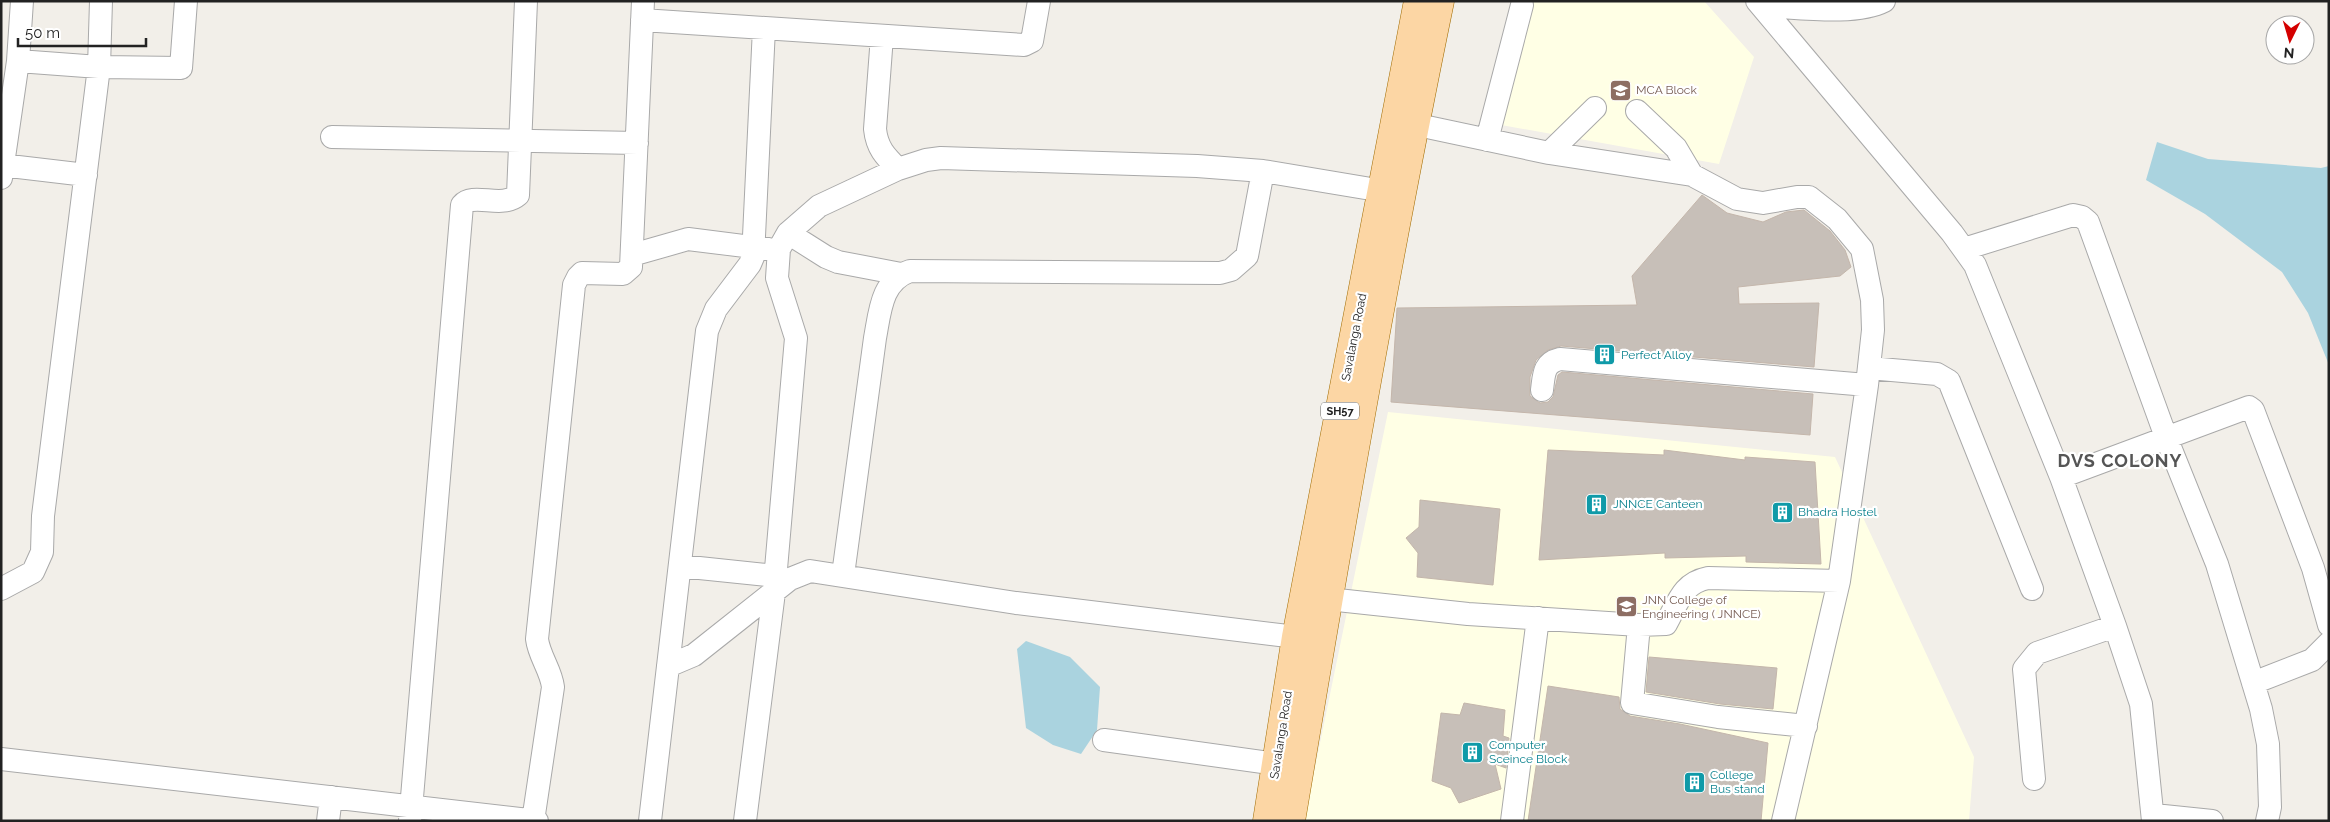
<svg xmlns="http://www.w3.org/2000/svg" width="2330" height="822" font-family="Raleway,sans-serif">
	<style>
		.education { fill: #ffffe5 }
		.water { fill: #aad3df }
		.building { fill: #c7bfb8; stroke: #c4b6ab }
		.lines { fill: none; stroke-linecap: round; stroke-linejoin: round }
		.minor-casing { stroke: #a9a9a9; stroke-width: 24 }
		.major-casing { stroke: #a06b00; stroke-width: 29 }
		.minor { stroke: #fff; stroke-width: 22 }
		.major { stroke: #fcd6a4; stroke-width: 28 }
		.labels { text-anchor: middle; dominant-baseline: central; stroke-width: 4.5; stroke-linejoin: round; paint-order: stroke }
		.shield { fill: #fff; stroke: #646464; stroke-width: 1 }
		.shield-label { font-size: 11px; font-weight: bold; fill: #222 }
		.education-label { font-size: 12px; fill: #785e54; stroke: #fff; text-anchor: start }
		.street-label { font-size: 12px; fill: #222; stroke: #fff }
		.culture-label { font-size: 12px; fill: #0d838f; stroke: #fff; text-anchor: start }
		.district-label { font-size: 18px; font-weight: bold; letter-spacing: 1px; fill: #555; stroke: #fff }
	</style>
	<rect width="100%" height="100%" fill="#f2efe9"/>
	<!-- education -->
	<path class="education" d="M1518,1H1704L1754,57L1719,164L1490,123Z
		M1388,412L1835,457L1974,757L1969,821H1304Z"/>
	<!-- water -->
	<path class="water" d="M2157,142L2208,159L2321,168L2329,166V365L2308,313L2282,272L2205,214L2146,180Z
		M1026,641L1070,657L1100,687L1097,730L1081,754L1053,745L1026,728L1017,649Z"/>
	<!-- building -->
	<path class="building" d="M1702,195L1727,213L1763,222L1786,212L1804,210L1830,231L1845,250L1851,267L1840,276L1738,287L1739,304L1819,303L1814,367L1561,346L1548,350L1536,360L1530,377V396L1540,403L1548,402L1553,397L1558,375L1562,372L1813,394L1810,435L1391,402L1397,308L1637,305L1632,276Z
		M1548,450L1664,455V450L1745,460V457L1815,462L1821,564L1746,562V556L1665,558V553L1539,560Z
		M1420,500L1500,509L1493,585L1417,577L1418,553L1406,538L1419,527Z
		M1649,657L1777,668L1773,709L1720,704L1646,692Z
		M1548,686L1619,697L1620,709L1630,716L1680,724L1768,743L1761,821H1528Z
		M1464,703L1505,710L1503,736L1509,738L1506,768L1495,764L1501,789L1459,803L1451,788L1432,781L1441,713L1460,715Z"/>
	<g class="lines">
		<defs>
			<path id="minor" d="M22,1L18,61L99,67L181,68L186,1
				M1757,1L1952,233L1975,265L2061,477L2115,626L2141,704L2153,821
				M1762,6C1796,7 1855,16 1884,1
				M642,20L1024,45L1032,41L1039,1
				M882,36L875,129C877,148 885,156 898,169
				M1637,111L1676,148L1692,175
				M1399,121L1549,153L1692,175L1737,199L1763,203L1797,197H1809L1837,219L1862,249L1872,300L1873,330L1867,385L1839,581
				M332,137L637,143
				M1487,140L1522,5
				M1549,153L1595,108
				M1,165L86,175
				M1,178L18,61
				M788,233L826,257L838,262L901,274
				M1964,249L2073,215L2082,217L2088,222L2166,437L2217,564L2261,709L2268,744L2270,807L2267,821
				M632,255L688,239L768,249
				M1869,368L1937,374L1949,381L2032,589
				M1542,390C1544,375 1543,363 1560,359L1867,385
				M2061,477L2249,407L2253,410L2313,568L2329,625
				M680,566L776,576
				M843,575L875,338C880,312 881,281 910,271L1220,273L1231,270L1247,256L1263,171
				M1,589L33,572L42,552L43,516L99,67L101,1
				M1328,599L1468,614L1639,625L1666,624C1678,603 1682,583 1708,578L1839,581L1783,821
				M1639,625L1632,703L1718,717L1806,726
				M668,666L694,655L790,579L810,571L1016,603L1296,637
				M2253,683L2312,660L2329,643
				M1104,740L1277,764
				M1,759L537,821
				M2034,779L2024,669L2037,653L2115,626
				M2154,815L2212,821
				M328,821L331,797
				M410,821L462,205C473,192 502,209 518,195L526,1
				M533,821L553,687C551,670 539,656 537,639L574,285L578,277L582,273L623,274L631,267L643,1
				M650,821L707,331L716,309L750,264L753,257L764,28
				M745,821L774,592L796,338L777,278L779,249L788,233L819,206L898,169L926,160L941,158L1197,166L1263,171L1383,191
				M1512,821L1538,618"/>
			<path id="major" d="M1267,821L1296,637L1418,1
				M1291,821C1337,547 1384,273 1440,1"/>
		</defs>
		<!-- minor casing -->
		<use href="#minor" class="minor-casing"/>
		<!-- major casing -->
		<use href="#major" class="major-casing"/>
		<!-- minor -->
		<use href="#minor" class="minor"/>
		<!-- major -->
		<use href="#major" class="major"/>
	</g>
	<!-- icons -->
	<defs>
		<symbol id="university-square" viewBox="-11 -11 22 22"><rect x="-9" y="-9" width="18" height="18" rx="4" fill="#8d6e63" stroke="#fff"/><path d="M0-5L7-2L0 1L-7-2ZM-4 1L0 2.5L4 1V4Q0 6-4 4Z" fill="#fff"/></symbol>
		<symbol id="building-square" viewBox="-11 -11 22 22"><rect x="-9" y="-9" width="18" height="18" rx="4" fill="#0f9aa8" stroke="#fff"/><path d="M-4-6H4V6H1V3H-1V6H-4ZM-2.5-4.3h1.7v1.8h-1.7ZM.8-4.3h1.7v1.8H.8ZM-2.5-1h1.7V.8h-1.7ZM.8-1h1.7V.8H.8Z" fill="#fff"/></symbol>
	</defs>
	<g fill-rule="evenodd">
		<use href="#university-square" x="1608" y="78" width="25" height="25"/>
		<use href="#building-square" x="1592" y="342" width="25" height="25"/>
		<use href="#building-square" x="1584" y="492" width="25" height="25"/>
		<use href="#building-square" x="1770" y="500" width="25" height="25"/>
		<use href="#university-square" x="1614" y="594" width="25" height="25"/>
		<use href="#building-square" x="1460" y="740" width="25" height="25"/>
		<use href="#building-square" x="1682" y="770" width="25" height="25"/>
	</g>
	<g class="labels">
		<!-- shield labels -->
		<rect class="shield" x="1321" y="402.5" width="38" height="17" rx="4"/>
		<g class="shield-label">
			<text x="1340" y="411">SH57</text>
		</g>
		<!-- education labels -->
		<g class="education-label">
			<text x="1636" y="90">MCA Block</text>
			<text x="1642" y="600">JNN College of<tspan x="1642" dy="14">Engineering ( JNNCE)</tspan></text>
		</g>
		<!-- street labels -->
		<g class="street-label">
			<text transform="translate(1354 337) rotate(-79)">Savalanga Road</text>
			<text transform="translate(1281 735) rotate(-81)">Savalanga Road</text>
		</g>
		<!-- culture labels -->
		<g class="culture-label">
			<text x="1621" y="355">Perfect Alloy</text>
			<text x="1613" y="504">JNNCE Canteen</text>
			<text x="1798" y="512">Bhadra Hostel</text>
			<text x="1489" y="745">Computer<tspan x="1489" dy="14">Sceince Block</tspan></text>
			<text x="1710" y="775">College<tspan x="1710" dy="14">Bus stand</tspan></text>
		</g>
		<!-- district labels -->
		<g class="district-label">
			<text x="2120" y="460">DVS COLONY</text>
		</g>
	</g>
	<!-- border -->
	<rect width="2330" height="822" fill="none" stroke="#222222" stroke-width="5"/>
	<!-- north arrow -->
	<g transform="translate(2290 40) rotate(185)"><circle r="24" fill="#ffffff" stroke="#a7a7a7"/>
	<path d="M0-4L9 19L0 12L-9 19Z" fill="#d40000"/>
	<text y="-8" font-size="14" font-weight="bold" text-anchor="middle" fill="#222222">N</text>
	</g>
	<!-- scale -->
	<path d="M18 38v8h128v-8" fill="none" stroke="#222222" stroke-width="2.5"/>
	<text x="25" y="38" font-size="15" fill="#222222" stroke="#ffffff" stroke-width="4" paint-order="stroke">50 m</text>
</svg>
